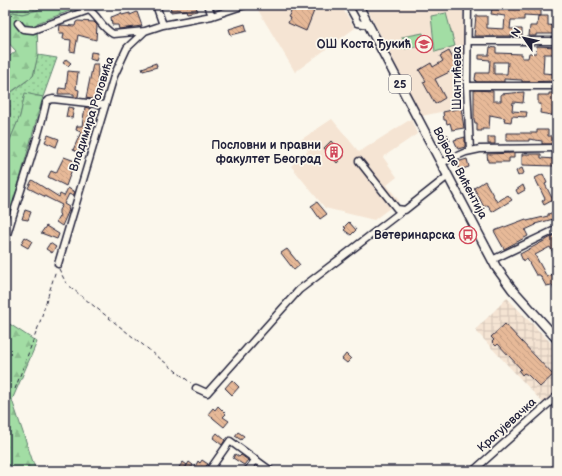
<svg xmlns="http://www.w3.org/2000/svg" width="562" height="476" font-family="'Balsamiq Sans',sans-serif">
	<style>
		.built { fill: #f5e4d3 }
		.industrial { fill: url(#industrial-grid) }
		.grass { fill: url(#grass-dots); stroke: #628070 }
		.forest { fill: url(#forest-firs); stroke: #628070 }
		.pitch { fill: #a2dda4; stroke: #628070 }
		.building { fill: url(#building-back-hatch); stroke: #22223b; fill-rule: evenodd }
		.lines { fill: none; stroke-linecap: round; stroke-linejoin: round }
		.minor-casing { stroke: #22223b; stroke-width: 9 }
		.major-casing { stroke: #22223b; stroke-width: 11 }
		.path { stroke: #22223b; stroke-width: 1; stroke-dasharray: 4 3; stroke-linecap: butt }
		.minor { stroke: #fbf7ec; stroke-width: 6 }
		.major { stroke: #fbf7ec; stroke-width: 8 }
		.labels { text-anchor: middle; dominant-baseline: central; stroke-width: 3.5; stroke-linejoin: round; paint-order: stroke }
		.shield { fill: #fbf7ec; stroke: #636270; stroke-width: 1 }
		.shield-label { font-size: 11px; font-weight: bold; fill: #22223b }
		.poi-label { font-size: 12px; font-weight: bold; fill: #22223b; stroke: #fbf7ec; text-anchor: end }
		.street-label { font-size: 12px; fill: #22223b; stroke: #fbf7ec }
	</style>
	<defs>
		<pattern id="industrial-grid" width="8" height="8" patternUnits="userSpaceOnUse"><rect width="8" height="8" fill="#f5e4d3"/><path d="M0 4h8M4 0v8" fill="none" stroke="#d2c3b6"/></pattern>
		<pattern id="grass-dots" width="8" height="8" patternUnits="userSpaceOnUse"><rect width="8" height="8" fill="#a2dda4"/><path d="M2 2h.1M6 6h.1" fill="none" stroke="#8bbd8e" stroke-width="1.8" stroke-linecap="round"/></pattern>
		<pattern id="forest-firs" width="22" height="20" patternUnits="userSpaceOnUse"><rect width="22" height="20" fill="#a2dda4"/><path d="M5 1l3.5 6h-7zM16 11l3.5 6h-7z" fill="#8bbd8e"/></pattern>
		<pattern id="building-back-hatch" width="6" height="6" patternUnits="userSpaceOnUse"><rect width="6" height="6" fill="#e7b998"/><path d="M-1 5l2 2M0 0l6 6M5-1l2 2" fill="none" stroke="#c69f84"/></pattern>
	</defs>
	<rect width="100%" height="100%" fill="#fbf7ec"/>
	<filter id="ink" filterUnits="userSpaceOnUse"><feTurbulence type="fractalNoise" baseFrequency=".025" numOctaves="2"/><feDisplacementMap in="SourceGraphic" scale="8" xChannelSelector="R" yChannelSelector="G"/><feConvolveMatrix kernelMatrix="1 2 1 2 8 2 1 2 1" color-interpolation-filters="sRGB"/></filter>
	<g filter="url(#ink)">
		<!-- built -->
		<path class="built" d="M255,5H340L355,28L295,72Z
			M380,5H463V82L460,85L463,107L422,116L366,7Z
			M332,119L359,152L411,119L417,134L383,157L397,177L387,185L399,201L374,220L325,208L291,166L308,151L299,141Z"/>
		<!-- industrial -->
		<path class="industrial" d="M507,298L557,349V392L544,404L475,330Z"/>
		<!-- grass -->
		<path class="grass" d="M5,5H39V10L22,14L13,12L5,18Z
			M38,55L57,58L43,97L25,94L20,116L5,152V87L12,92L33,76Z"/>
		<!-- forest -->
		<path class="forest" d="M39,5H86L37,23L38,55L33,76L11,92L5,87V60L16,51L5,39V18L13,12L22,14L38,10Z
			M90,5H105L103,9L93,11Z
			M25,93L43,97L5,232V152L20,116Z
			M5,321L37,342L12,400L36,471H5Z"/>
		<!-- pitch -->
		<path class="pitch" d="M446,13L455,46L435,52L431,16Z
			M423,33L425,45L405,49L402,37Z"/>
		<!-- building -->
		<path class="building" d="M170,5H196L197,11L187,13L186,10L171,12Z
			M295,5H308L307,8L314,11L306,31L288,23L290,18L288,17Z
			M503,5H541V16L524,15V20H511L510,29H522V36H474L476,16H487V28L504,29L505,16L491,14L492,9L503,10Z
			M137,12L142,26L119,29L118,25H112L111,17L114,16L121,13L122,15L130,13V15Z
			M538,16H548V25L557,26V34H536V36H529L530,26H537Z
			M78,21L94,22L97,25L96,40L78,35L75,52L70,51L71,40L63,39L64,33H59L60,25L75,26L76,22Z
			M245,24L247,31L231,35L229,29Z
			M537,46L556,47V54H544L543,73L556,74V81L522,82V80L504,79V82H476L475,79L476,73H489L490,60L479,59V55H489L490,47L496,48V53L522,54V58H528L529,53H536ZM494,62H508L507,74H494Z
			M449,51L458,68L435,79L445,98L435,104L423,82L426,81L419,70L431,63L433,67L443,61L440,56Z
			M91,52L98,53L96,61L90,59Z
			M66,59L71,63L68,66L63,63Z
			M156,63L157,67L143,71L142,68Z
			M93,64H98L97,100L86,98Z
			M68,71L78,72L76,89L79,90L78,97H74V94H58L59,88L66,89Z
			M474,90L493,91V101H501V94L524,92L523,103L513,102L512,111L527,112L526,117L512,116L511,122L504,121L505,118L490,115L489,129H482V131H477V123H475L474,119Z
			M549,93H557V116L540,113L541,104H538V95H549Z
			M68,107L74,108L72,118L66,117Z
			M85,107L91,109L86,125L88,126L85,133H87L80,153L73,150L81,132L76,130L77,126H82Z
			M461,108L464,128L452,130L450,123L447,124L446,120H444L443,112Z
			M537,130H548V136H557V144H542V141L529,139V141H506V133H537Z
			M48,135L59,139L56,147L45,142Z
			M444,135H448L450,141L445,142Z
			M465,137V147L458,149L454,140Z
			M488,137H495V144H488Z
			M331,141L344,156L337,163L324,148Z
			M514,153V158H509V162H488L487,154Z
			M522,154H541V158L555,159L554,166L522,165Z
			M64,157L75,161L66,186L48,177L51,171L56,173Z
			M467,159L469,167L459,170L457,162Z
			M522,168L524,173L518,176L516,171Z
			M543,174L547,183L545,184L553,200L544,205L542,201L545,199L535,178Z
			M32,180L59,197L60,194L64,196L68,188L75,192L73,196L69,194L64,204L69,207L68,209L69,210L62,226L56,222L60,215L59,214V210L62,205L28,188Z
			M485,181L497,202L508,195L512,200L492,212L488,205L484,207L474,188Z
			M523,185L525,190L518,194L516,190Z
			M317,202L327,214L320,219L311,206Z
			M25,210L31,212L28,220L22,219Z
			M557,211V218L535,224L536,225L525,230L528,236L504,249L494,231L526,219L527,221L548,216V214Z
			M349,222L356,230L351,235L344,230L346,228L344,227Z
			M46,226L59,234L57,239L41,233Z
			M557,234V244L554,246L557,251V260L550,247L535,255L547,277L552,274L557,284V295L552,285L546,286L540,275H536L527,259L523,261L520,254Z
			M25,237L32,241L28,248L21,244Z
			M50,243L56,247L52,253L46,249Z
			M287,249L300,265L294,270L281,253Z
			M505,324L553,375L540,387L528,375L524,373L522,375L519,371L521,369L498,344L496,346L492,342L494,340L491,337Z
			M346,354L351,359L347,363L342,359Z
			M232,380L239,387L232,395L225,388Z
			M218,406L226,414L223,417L229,421L224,427L208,414L213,408L215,410Z
			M238,432L244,436L241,440L235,436Z
			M217,433L225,440L222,445L213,438Z
			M235,454L239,457L241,455L248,460L244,465L233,458Z
			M202,460L208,464L201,471L195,467L198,461L200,463Z
			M183,462L187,465L183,470L179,467Z
			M189,462L193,465L190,470L186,467Z"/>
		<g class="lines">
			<defs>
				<path id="minor" d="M156,5L163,25
					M208,5L212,16
					M348,5L358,23L369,25
					M468,5L467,86L470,151
					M18,23L23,29L33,30L89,10C99,17 100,26 113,34L145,31
					M468,41H557
					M467,86H557
					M359,161L397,209L405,210L448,176
					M441,163L466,152L480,149L557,148
					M6,238C19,193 36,149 46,103L49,100L53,99L105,105
					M492,260L557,229
					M58,264L114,76L127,48L145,31L163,25L212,16L245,5
					M196,388L207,393L299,290L402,211
					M209,471L230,441L271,471
					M247,471L256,459
					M473,471L557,396"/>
				<path id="major" d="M358,5L496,267L512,289L557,339"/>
			</defs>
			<!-- minor casing -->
			<use href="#minor" class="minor-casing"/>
			<!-- major casing -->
			<use href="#major" class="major-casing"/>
			<!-- path -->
			<path class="path" d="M5,9L14,18
				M59,269L66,283L80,295L191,383
				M15,389L39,325L56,270"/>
			<!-- minor -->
			<use href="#minor" class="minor"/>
			<!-- major -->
			<use href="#major" class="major"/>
		</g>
	</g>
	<!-- icons -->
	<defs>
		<symbol id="school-ring" viewBox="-11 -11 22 22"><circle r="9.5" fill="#fbf7ec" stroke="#d1495b" stroke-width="1.5"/><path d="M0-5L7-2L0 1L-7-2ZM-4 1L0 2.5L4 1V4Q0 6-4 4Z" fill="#d1495b"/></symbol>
		<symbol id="building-ring" viewBox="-11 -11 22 22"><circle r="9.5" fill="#fbf7ec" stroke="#d1495b" stroke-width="1.5"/><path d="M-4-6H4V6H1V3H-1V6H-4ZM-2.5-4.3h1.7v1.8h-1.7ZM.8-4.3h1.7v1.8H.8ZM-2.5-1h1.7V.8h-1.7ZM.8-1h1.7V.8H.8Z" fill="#d1495b"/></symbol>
		<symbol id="bus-ring" viewBox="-11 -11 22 22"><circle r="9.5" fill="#fbf7ec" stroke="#d1495b" stroke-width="1.5"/><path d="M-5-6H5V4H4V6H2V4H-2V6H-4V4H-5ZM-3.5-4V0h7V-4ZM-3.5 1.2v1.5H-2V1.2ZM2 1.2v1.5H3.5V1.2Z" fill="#d1495b"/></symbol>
	</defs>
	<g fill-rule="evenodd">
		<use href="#school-ring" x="414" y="34" width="20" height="20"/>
		<use href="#building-ring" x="324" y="142" width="20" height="20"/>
		<use href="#bus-ring" x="458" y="225" width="20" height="20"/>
	</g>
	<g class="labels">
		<!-- shield labels -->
		<rect class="shield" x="389" y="75" width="22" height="18" rx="3"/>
		<g class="shield-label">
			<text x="400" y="84">25</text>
		</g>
		<!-- poi labels -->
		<g class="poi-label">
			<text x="411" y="44">ОШ Коста Ђукић</text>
			<text x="321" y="145">Пословни и правни<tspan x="321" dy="14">факултет Београд</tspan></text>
			<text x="455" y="235">Ветеринарска</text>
		</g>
		<!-- street labels -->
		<g class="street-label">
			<text transform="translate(457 78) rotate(-90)">Шантићева</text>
			<text transform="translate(92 114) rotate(-72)">Владимира Роловића</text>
			<text transform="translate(460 173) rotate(62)">Војводе Вићентија</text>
			<text transform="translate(507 425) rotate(-42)">Крагујевачка</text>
		</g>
	</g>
	<!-- margin -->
	<rect width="562" height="476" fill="none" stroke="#fbf7ec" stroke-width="20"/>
	<rect x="10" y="10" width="542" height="456" fill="none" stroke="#22223b" stroke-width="1.5" filter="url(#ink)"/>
	<!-- north arrow -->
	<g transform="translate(524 38) rotate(304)" stroke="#fbf7ec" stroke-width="3" paint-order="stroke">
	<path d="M0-3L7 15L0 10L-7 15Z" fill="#22223b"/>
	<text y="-6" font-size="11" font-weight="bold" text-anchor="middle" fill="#22223b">N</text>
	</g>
</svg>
